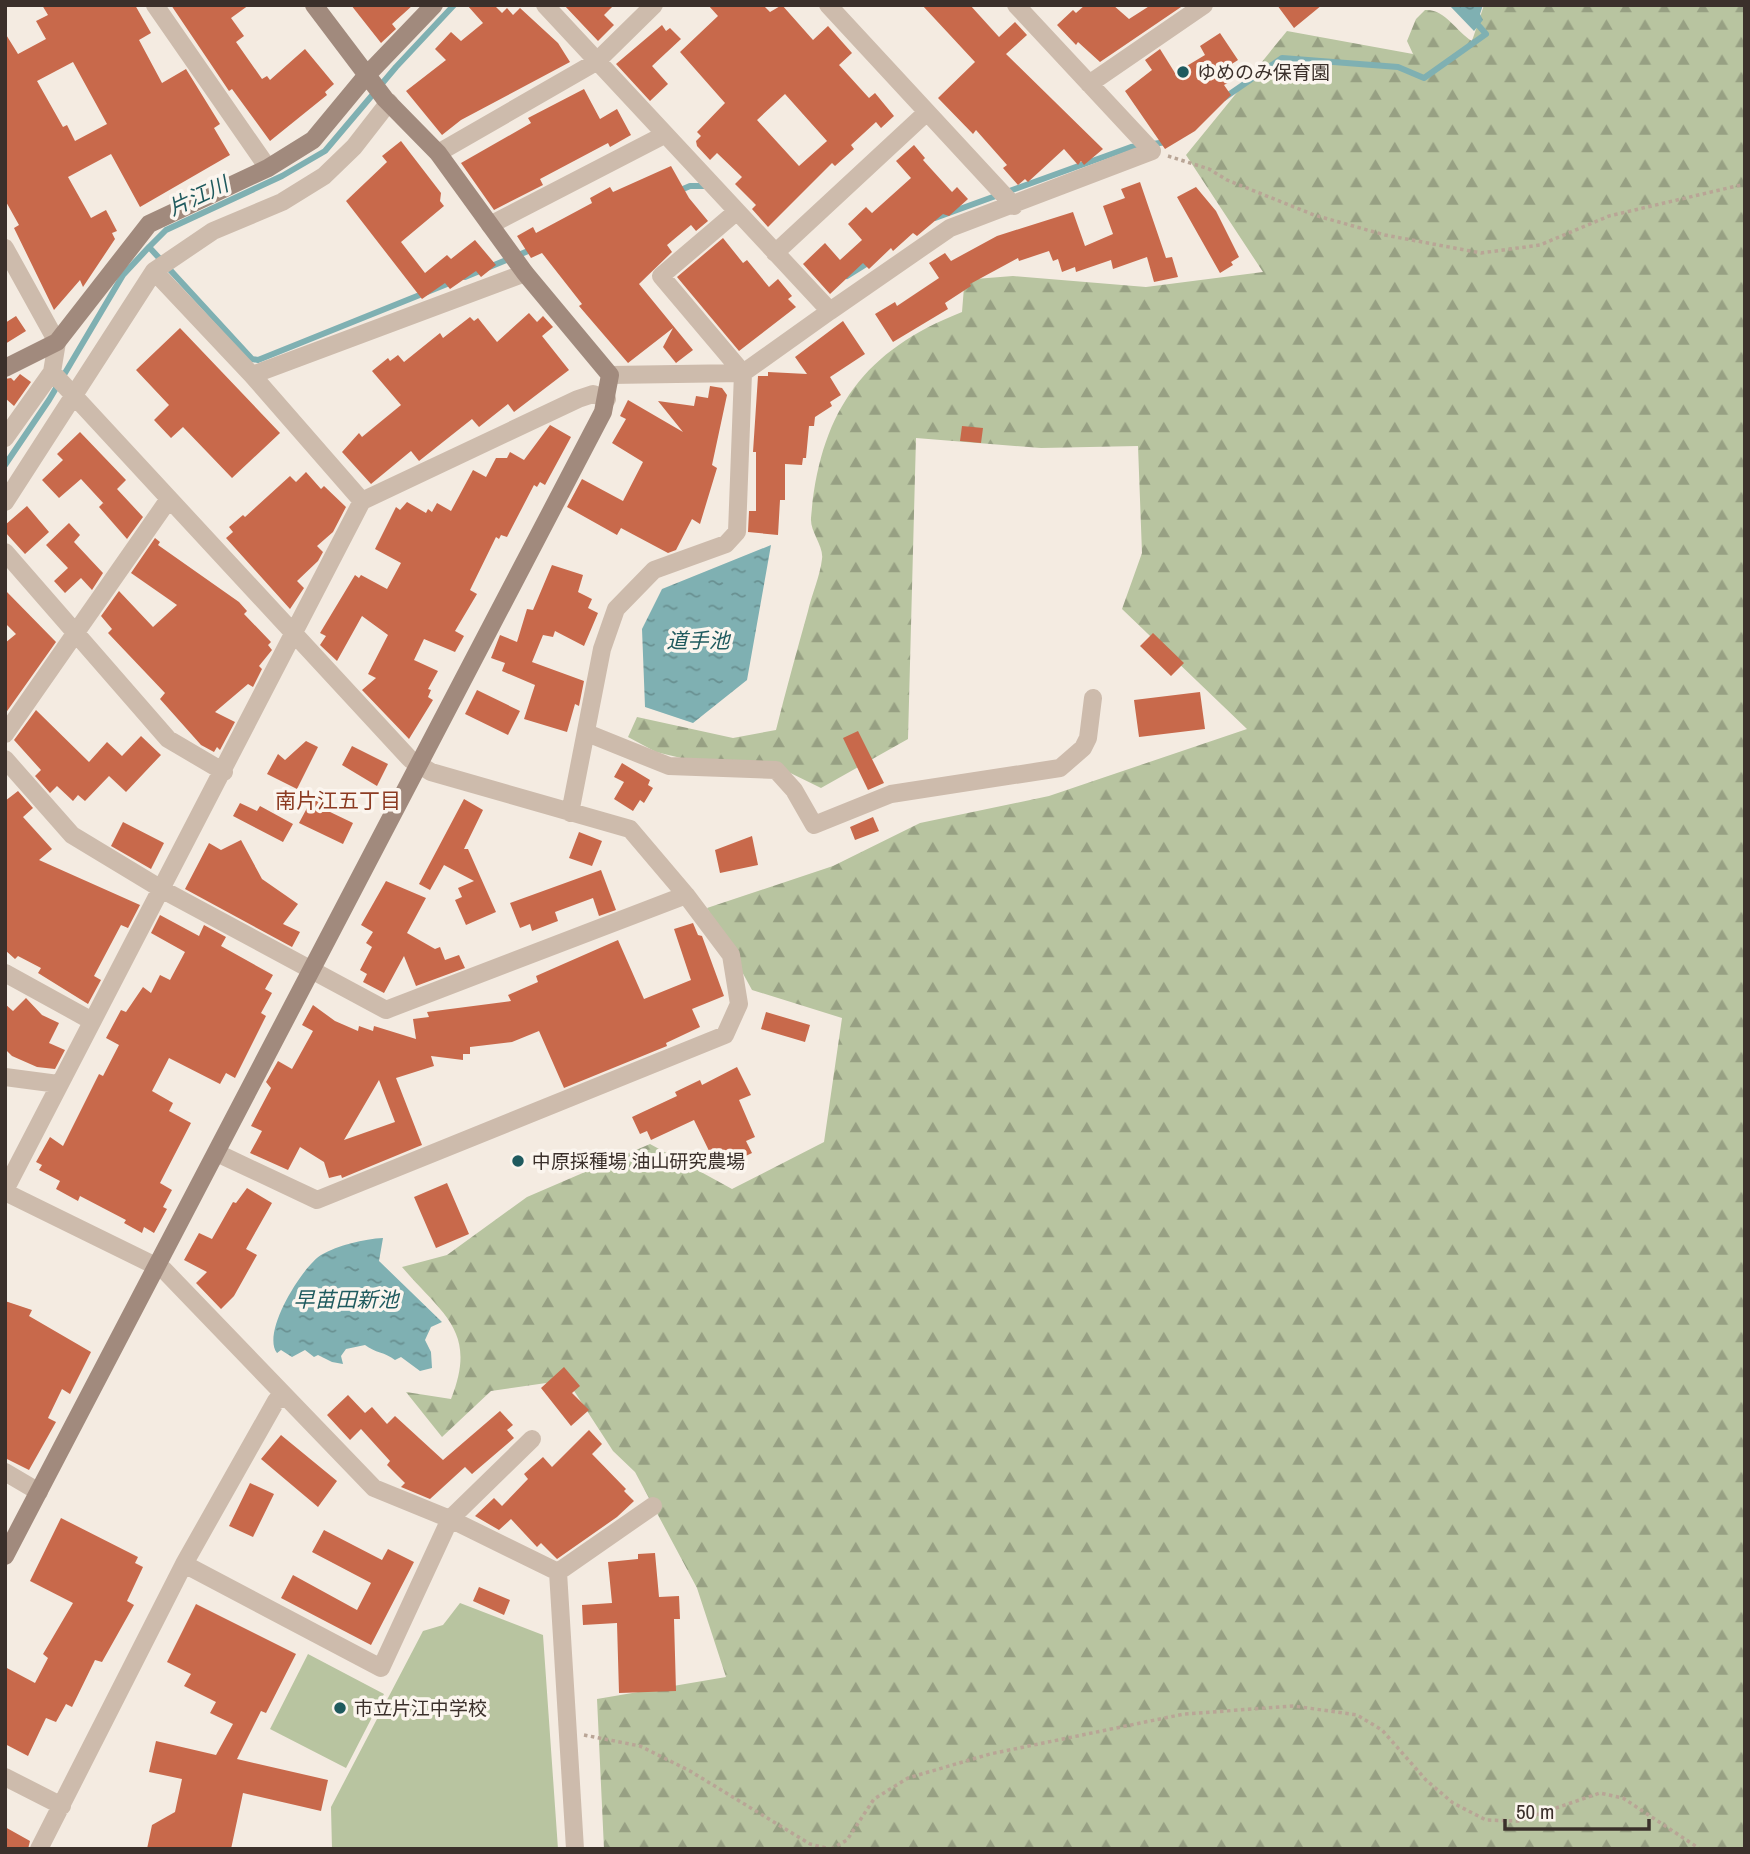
<svg xmlns="http://www.w3.org/2000/svg" width="1750" height="1854" font-family="'Archivo Narrow','Noto Sans JP',sans-serif">
	<style>
		.forest { fill: url(#forest-firs) }
		.garden { fill: #b8c4a0 }
		.water { fill: url(#water-ripples) }
		.lines { fill: none; stroke-linecap: round; stroke-linejoin: round }
		.stream { stroke: #7fb0b2; stroke-width: 6 }
		.building { fill: #c8694b; fill-rule: evenodd }
		.path { stroke: #b9a596; stroke-width: 3.5; stroke-dasharray: 3.5 3.5; stroke-linecap: butt }
		.street { stroke: #cdbbac; stroke-width: 18 }
		.secondary { stroke: #a18a7d; stroke-width: 18 }
		.poi-dot { fill: #1f5a5e; stroke: #fbf5ee; stroke-width: 2.5 }
		.labels { text-anchor: middle; dominant-baseline: central; stroke-width: 7; stroke-linejoin: round; paint-order: stroke }
		.poi-label { font-size: 19px; fill: #3b302b; stroke: #fbf5ee; text-anchor: start }
		.water-label { font-size: 21px; font-style: italic; fill: #1f5a5e; stroke: #fbf5ee }
		.neighbourhood-label { font-size: 21px; fill: #8c3b22; stroke: #fbf5ee }
	</style>
	<defs>
		<pattern id="forest-firs" width="22" height="20" patternUnits="userSpaceOnUse" patternTransform="scale(1.75)"><rect width="22" height="20" fill="#b8c4a0"/><path d="M5 1l3.5 6h-7zM16 11l3.5 6h-7z" fill="#97a083"/></pattern>
		<pattern id="water-ripples" width="26" height="14" patternUnits="userSpaceOnUse" patternTransform="scale(1.75)"><rect width="26" height="14" fill="#7fb0b2"/><path d="M2 4q2-2 4 0t4 0M15 11q2-2 4 0t4 0" fill="none" stroke="#699091"/></pattern>
	</defs>
	<rect width="100%" height="100%" fill="#f4ebe1"/>
	<!-- forest -->
	<path class="forest" d="M1484,5H1745V1849H604L597,1699L726,1677L697,1588L635,1472L613,1451L567,1380L491,1391L442,1437L406,1392L451,1399C478,1331 443,1315 402,1267L447,1255L527,1197L650,1144L732,1189L824,1142L842,1018L752,990L707,908L833,866L920,823L1049,796L1247,729L1122,609L1142,553L1138,446L1041,448L916,438L908,739L821,788L772,764L681,758L656,752L628,737L637,717L733,738L776,730C786,690 797,650 808,611C812,594 820,576 822,559C824,546 810,532 811,518C820,413 862,351 962,312L964,287L975,279L1013,276L1146,287L1263,272L1186,155L1287,31L1413,54L1407,41L1416,19L1425,10C1444,8 1456,31 1472,41Z"/>
	<!-- garden -->
	<path class="garden" d="M460,1603L543,1635L558,1849H332L331,1807L423,1631L443,1625Z
		M308,1654L384,1694L346,1768L270,1729Z"/>
	<!-- water -->
	<path class="water" d="M1449,5H1483L1480,14L1483,20L1474,31Z
		M771,545L747,680L693,723L645,707L642,629L662,589Z
		M383,1238L379,1261L442,1322L431,1327L425,1340L431,1352L432,1368L420,1371L401,1357L395,1360C385,1352 375,1353 365,1345L346,1349L341,1356L343,1364L332,1362L318,1355L314,1357L305,1350L292,1357L281,1350L277,1353C261,1333 302,1267 321,1255C338,1245 364,1239 383,1238Z"/>
	<g class="lines">
		<!-- stream -->
		<path class="stream" d="M1224,98L1282,58L1398,67L1424,78L1486,34L1479,26
			M676,192L690,186H710
			M935,218L1131,147L1167,142
			M149,247L252,359L258,360L452,282
			M847,276L871,261
			M465,277L533,249
			M5,465L49,400L123,275L149,247L166,230L282,176L325,151L396,67L454,5"/>
	</g>
	<!-- building -->
	<path class="building" d="M42,5H135L151,33L139,40L162,83L186,69L220,124L214,128L230,155L140,207L111,154L68,177L91,218L106,210L117,231L112,233L115,239L83,287L80,280L54,310L14,228L19,225L5,200V33L18,54L46,39L36,21L48,15ZM73,62L107,124L75,141L67,125L63,127L37,81Z
		M171,5H249L231,18L244,36L236,42L262,79L267,76L270,80L305,49L334,84L325,92L327,95L270,141L232,89L229,91Z
		M351,5H413L392,24L396,29L381,43Z
		M467,5H494L502,13L507,8L513,15L520,8L558,43L570,62L461,120L442,135L406,91L446,60L435,49L451,32L461,41L483,23Z
		M564,5H614L604,15L614,25L598,41Z
		M708,5H763L770,12L782,5L813,40L828,26L852,53L839,65L869,98L875,93L894,116L881,128L876,122L851,145L854,149L835,166L832,163L768,227L752,209L756,205L735,184L742,177L717,153L710,160L697,146L696,141L701,136L697,132L725,103L680,52L718,16ZM785,94L827,141L799,166L757,120Z
		M922,5H970L999,37L1015,22L1027,35L1006,54L1103,149L1084,165L1081,161L1078,165L1064,149L1028,182L1025,179L1018,185L1003,168L1007,165L976,130L973,134L938,98L975,62Z
		M1085,5H1113L1129,19L1151,5H1184L1100,62L1078,42L1076,45L1057,25L1073,10L1076,13Z
		M1277,5H1322L1294,28Z
		M662,25L666,31L670,28L681,39L652,66L668,84L650,101L616,64Z
		M1220,33L1238,60L1224,69L1231,81L1224,85L1231,95L1195,131L1165,149L1125,91L1152,70L1145,60L1160,49L1175,73L1205,55L1200,46Z
		M584,89L600,119L617,109L631,135L610,147L608,143L540,179L543,185L494,210L461,163L531,123L528,118Z
		M401,141L441,193L440,201L444,206L401,242L425,273L447,255L451,259L475,240L496,265L481,277L476,271L450,289L445,283L422,299L346,201L387,162L382,156Z
		M914,145L925,158L923,160L952,192L957,187L968,199L949,216L943,214L917,236L913,233L893,251L891,248L869,269L863,263L830,294L803,264L825,243L840,260L862,240L848,224L866,207L872,213L911,178L896,161Z
		M671,166L689,198L708,221L696,231L691,225L667,245L672,252L639,284L693,350L676,363L663,347L673,328L628,363L579,306L582,304L542,253L531,258L517,236L533,227L536,233L592,203L590,198L610,187L613,192Z
		M1140,182L1166,258L1172,257L1178,277L1154,282L1147,257L1113,269L1111,260L1076,272L1075,267L1062,272L1058,259L1053,261L1049,251L1019,261L1018,258L970,284L971,286L945,303L948,309L893,342L875,314L895,302L897,306L939,278L929,263L945,253L951,261L997,236L1073,212L1085,246L1113,234L1103,206L1125,198L1121,189Z
		M1196,187L1216,211L1239,257L1231,262L1233,265L1220,273L1177,197Z
		M723,238L743,263L747,260L769,287L778,279L792,296L788,299L796,307L739,351L677,277Z
		M529,313L537,322L543,316L553,327L542,336L569,370L514,412L508,404L479,427L472,419L419,461L411,451L371,484L342,452L359,433L362,437L401,405L372,371L388,358L390,361L398,355L404,362L440,333L443,338L470,317L474,321L478,318L497,342Z
		M16,316L26,331L5,344V323Z
		M843,321L865,354L830,377L841,395L830,402L832,406L815,417L814,426H809L806,458H803L802,465L785,464V500H780L778,535L748,532L749,511H756V452H753L758,376H768V372L807,374L795,357Z
		M180,328L280,433L232,478L183,427L171,438L154,420L169,405L136,370Z
		M20,374L31,382L14,406L5,398V379L11,378L14,381Z
		M710,386L722,388L727,395L712,465L717,468L700,524L692,519L676,550L668,553L621,528L617,535L567,507L582,479L623,501L643,462L612,443L626,419L620,416L628,400L683,432L658,401L694,406L696,396L708,398Z
		M550,425L571,437L545,485L540,482L537,487L534,485L507,537L501,535L499,539L496,537L470,590L477,594L455,631L464,636L455,652L424,639L414,660L438,671L428,689L431,690L428,697L433,700L409,739L362,690L376,678L368,674L388,635L362,616L337,661L320,645L326,636L320,633L355,575L359,578L361,575L387,589L401,563L375,549L396,507L400,510L407,502L426,513L428,509L432,512L437,503L451,511L473,470L486,477L496,458H507L510,452L524,460Z
		M962,426L983,428L981,443L960,441Z
		M80,432L126,480L117,489L143,517L127,539L99,507L103,503L105,505L81,479L59,498L42,480L63,460L57,454Z
		M306,472L321,489L324,486L346,507L333,532L317,546L323,552L318,561L297,581L304,588L290,609L226,538L233,532L229,527L243,515L245,517L290,476L296,482Z
		M27,506L49,532L25,554L5,532V525Z
		M69,523L80,535L74,542L103,573L92,590L81,578L65,593L54,581L68,568L46,545Z
		M155,538L160,542L158,545L239,602L247,611L244,614L271,642L268,645L272,650L259,666L262,669L253,687L248,684L215,712L235,722L220,750L217,747L214,752L201,745L160,699L165,693L108,633L112,629L101,616L119,591L153,627L177,605L131,573Z
		M552,565L583,575L578,592L592,599L588,608L598,613L584,646L555,631L553,637L543,635L532,662L584,681L579,706L575,704L567,732L524,719L535,685L502,671L505,663L491,658L500,635L517,642L527,609L533,610Z
		M5,590L56,642L5,714V643L16,634L5,623Z
		M1153,633L1184,663L1171,676L1140,646Z
		M477,690L520,711L508,735L465,714Z
		M1200,692L1205,729L1139,737L1134,700Z
		M36,710L89,762L107,742L122,756L141,736L161,755L126,792L109,776L85,801L78,795L73,801L57,786L50,793L35,776L41,770L14,740Z
		M858,731L884,783L868,790L843,738Z
		M306,741L318,747L297,789L267,774L278,754L285,760Z
		M352,746L388,764L377,786L342,765Z
		M622,763L650,780L648,785L653,788L644,803L640,800L633,811L614,799L624,782L614,777Z
		M18,791L33,808L23,817L52,849L39,860L140,905L128,928L121,925L94,976L101,980L88,1004L38,973L41,968L18,956L15,959L5,950V801Z
		M315,793L333,802L328,811L353,823L343,844L299,823Z
		M464,799L483,810L464,849H468L496,912L466,925L455,900L462,897L458,888L474,881L444,865L430,890L419,884Z
		M240,803L257,811L260,806L293,824L283,842L233,816Z
		M873,817L879,831L855,840L850,827Z
		M123,822L164,843L151,869L111,846Z
		M579,832L602,841L592,866L569,858Z
		M752,836L758,865L720,873L715,850Z
		M241,840L262,879L298,904L283,924L300,932L292,947L185,889L209,843L221,850Z
		M601,870L616,910L599,916L593,898L555,912L558,921L532,931L530,924L520,928L510,903Z
		M386,881L426,898L407,933L435,949L440,947L445,960L459,955L465,968L416,986L404,956L384,993L363,982L367,974L360,970L372,947L366,943L373,932L361,925Z
		M160,915L199,936L204,925L226,937L221,946L273,975L265,989L272,993L261,1013L266,1016L235,1078L226,1073L220,1084L169,1058L152,1091L173,1103L169,1111L191,1123L160,1183L172,1190L163,1207L167,1209L154,1233L144,1227L142,1233L124,1223L126,1220L80,1196L78,1201L56,1189L60,1181L39,1170L42,1165L36,1162L50,1137L63,1146L99,1074L103,1076L119,1045L106,1038L121,1010L126,1012L143,987L151,993L160,975L170,980L185,952L151,933Z
		M693,923L698,935L702,936L724,996L692,1009L700,1027L666,1043L667,1046L564,1088L539,1031L512,1042L470,1047V1054H463V1060L431,1056L434,1066L396,1078L422,1145L342,1178L341,1175L329,1178L324,1162L300,1147L288,1170L250,1153L262,1131L251,1126L271,1088L266,1082L278,1061L292,1069L313,1031L302,1025L313,1005L335,1021L358,1031L359,1026L373,1031L374,1026L416,1039L413,1019L429,1017L427,1012L511,1001L508,995L538,982L536,976L618,940L644,999L691,980L674,929ZM379,1080L395,1122L344,1140Z
		M26,998L42,1015L59,1023L49,1043L65,1050L55,1069L37,1067L12,1056L5,1049V1004L13,1011Z
		M766,1012L810,1025L805,1042L761,1029Z
		M737,1067L751,1095L739,1100L755,1137L746,1141L752,1153L733,1162L727,1150L712,1157L694,1120L651,1140L647,1131L640,1134L632,1117L677,1096L675,1092L700,1080L702,1085Z
		M447,1183L469,1234L436,1248L414,1197Z
		M247,1188L272,1203L246,1249L257,1255L234,1296L221,1309L196,1283L207,1272L184,1260L199,1233L212,1239L233,1202L236,1203Z
		M5,1301L32,1310L29,1316L91,1352L70,1394L62,1389L48,1418L56,1422L29,1470L5,1458Z
		M564,1367L580,1386L572,1393L589,1410L571,1426L541,1388Z
		M348,1395L365,1413L372,1407L387,1424L395,1416L443,1460L500,1411L513,1425L507,1430L514,1438L472,1474L465,1467L430,1499L401,1487L405,1483L387,1465L390,1461L361,1429L350,1440L327,1415Z
		M589,1430L602,1444L592,1454L626,1489L624,1491L634,1501L617,1517L557,1559L541,1543L537,1547L511,1519L499,1530L475,1516L494,1498L502,1506L528,1479L524,1474L543,1457L552,1467Z
		M281,1435L337,1481L318,1507L261,1459Z
		M250,1483L274,1494L253,1537L229,1526Z
		M61,1518L138,1557L135,1563L143,1567L127,1601L134,1605L102,1662L95,1660L72,1707L66,1704L56,1722L46,1718L28,1756L5,1744V1667L35,1683L48,1658L43,1654L73,1603L30,1581Z
		M324,1530L382,1560L388,1549L414,1562L371,1645L281,1598L293,1575L357,1610L371,1583L312,1552Z
		M655,1553L659,1597L679,1596L680,1619H674L676,1691L619,1693L617,1623L583,1625L582,1605L612,1603L608,1562L638,1559V1554Z
		M479,1587L510,1600L504,1615L473,1601Z
		M196,1604L296,1654L266,1713L261,1711L237,1759L328,1780L321,1811L243,1793L231,1849H147L152,1825L175,1812L182,1779L149,1772L156,1741L216,1755L233,1724L210,1713L216,1702L184,1686L191,1674L167,1662Z
		M5,1827L30,1841L28,1849H5Z"/>
	<g class="lines">
		<!-- path -->
		<path class="path" d="M1168,156L1209,169L1227,180L1314,215L1385,235L1481,253L1540,245L1609,216L1745,184
			M584,1735L640,1746L690,1771L810,1844L830,1849
			M831,1849L847,1840L874,1799L908,1778L990,1754L1184,1714L1294,1706L1357,1715L1382,1730L1426,1780L1453,1803L1486,1820L1518,1821L1600,1793L1623,1798L1700,1849"/>
		<!-- street -->
		<path class="street" d="M155,5L268,168
			M545,5L830,311L743,373L610,375
			M828,5L1014,206
			M1089,84L1204,5
			M438,153L596,62L654,5
			M490,225L664,135
			M5,248L57,342L52,372L5,438
			M775,253L927,112
			M154,271L252,375L362,501
			M830,311L950,228L1152,151L1016,5
			M52,372L410,759L431,772L630,829L686,895L731,955L739,1004L725,1035L317,1200L217,1153
			M252,375L525,273
			M5,502L154,271L213,231L282,202L324,176L354,147L389,102
			M5,552L168,739L224,772
			M587,733L669,766L776,770L794,790L814,825L891,794L1060,768L1083,748L1088,738L1093,698
			M5,734L169,499
			M5,759L72,835L163,890L386,1010L686,895
			M570,813L602,649L616,609L654,570L726,544L737,532L743,373L661,276L736,212
			M5,973L92,1021
			M5,1077L58,1084
			M5,1190L362,501L578,399L593,394L607,399
			M5,1192L164,1270L374,1488L450,1519L558,1572
			M5,1472L39,1492
			M184,1564L381,1668L450,1519L532,1439
			M5,1777L62,1806
			M39,1849L184,1564L276,1401L285,1397
			M575,1849L558,1572L653,1506"/>
		<!-- secondary -->
		<path class="secondary" d="M5,368L57,342L149,224L268,168L313,140L366,76L434,5
			M5,1556L603,412L610,375L525,273L438,153L385,99L314,5"/>
	</g>
	<!-- markers -->
	<g class="poi-dot">
		<circle cx="1183" cy="72" r="7"/>
		<circle cx="518" cy="1161" r="7"/>
		<circle cx="340" cy="1708" r="7"/>
	</g>
	<g class="labels">
		<!-- poi labels -->
		<g class="poi-label">
			<text x="1197" y="72">ゆめのみ保育園</text>
			<text x="532" y="1161">中原採種場 油山研究農場</text>
			<text x="354" y="1708">市立片江中学校</text>
		</g>
		<!-- water labels -->
		<g class="water-label">
			<text transform="translate(198 196) rotate(-25)">片江川</text>
			<text x="698" y="640">道手池</text>
			<text x="346" y="1299">早苗田新池</text>
		</g>
		<!-- neighbourhood labels -->
		<g class="neighbourhood-label">
			<text x="338" y="800">南片江五丁目</text>
		</g>
	</g>
	<!-- border -->
	<rect width="1750" height="1854" fill="none" stroke="#3b302b" stroke-width="14"/>
	<!-- scale -->
	<path d="M1505 1819v10h144v-10" fill="none" stroke="#3b302b" stroke-width="3.5"/>
	<text x="1516" y="1819" font-size="21" fill="#3b302b" stroke="#fbf5ee" stroke-width="5" paint-order="stroke">50 m</text>
</svg>
